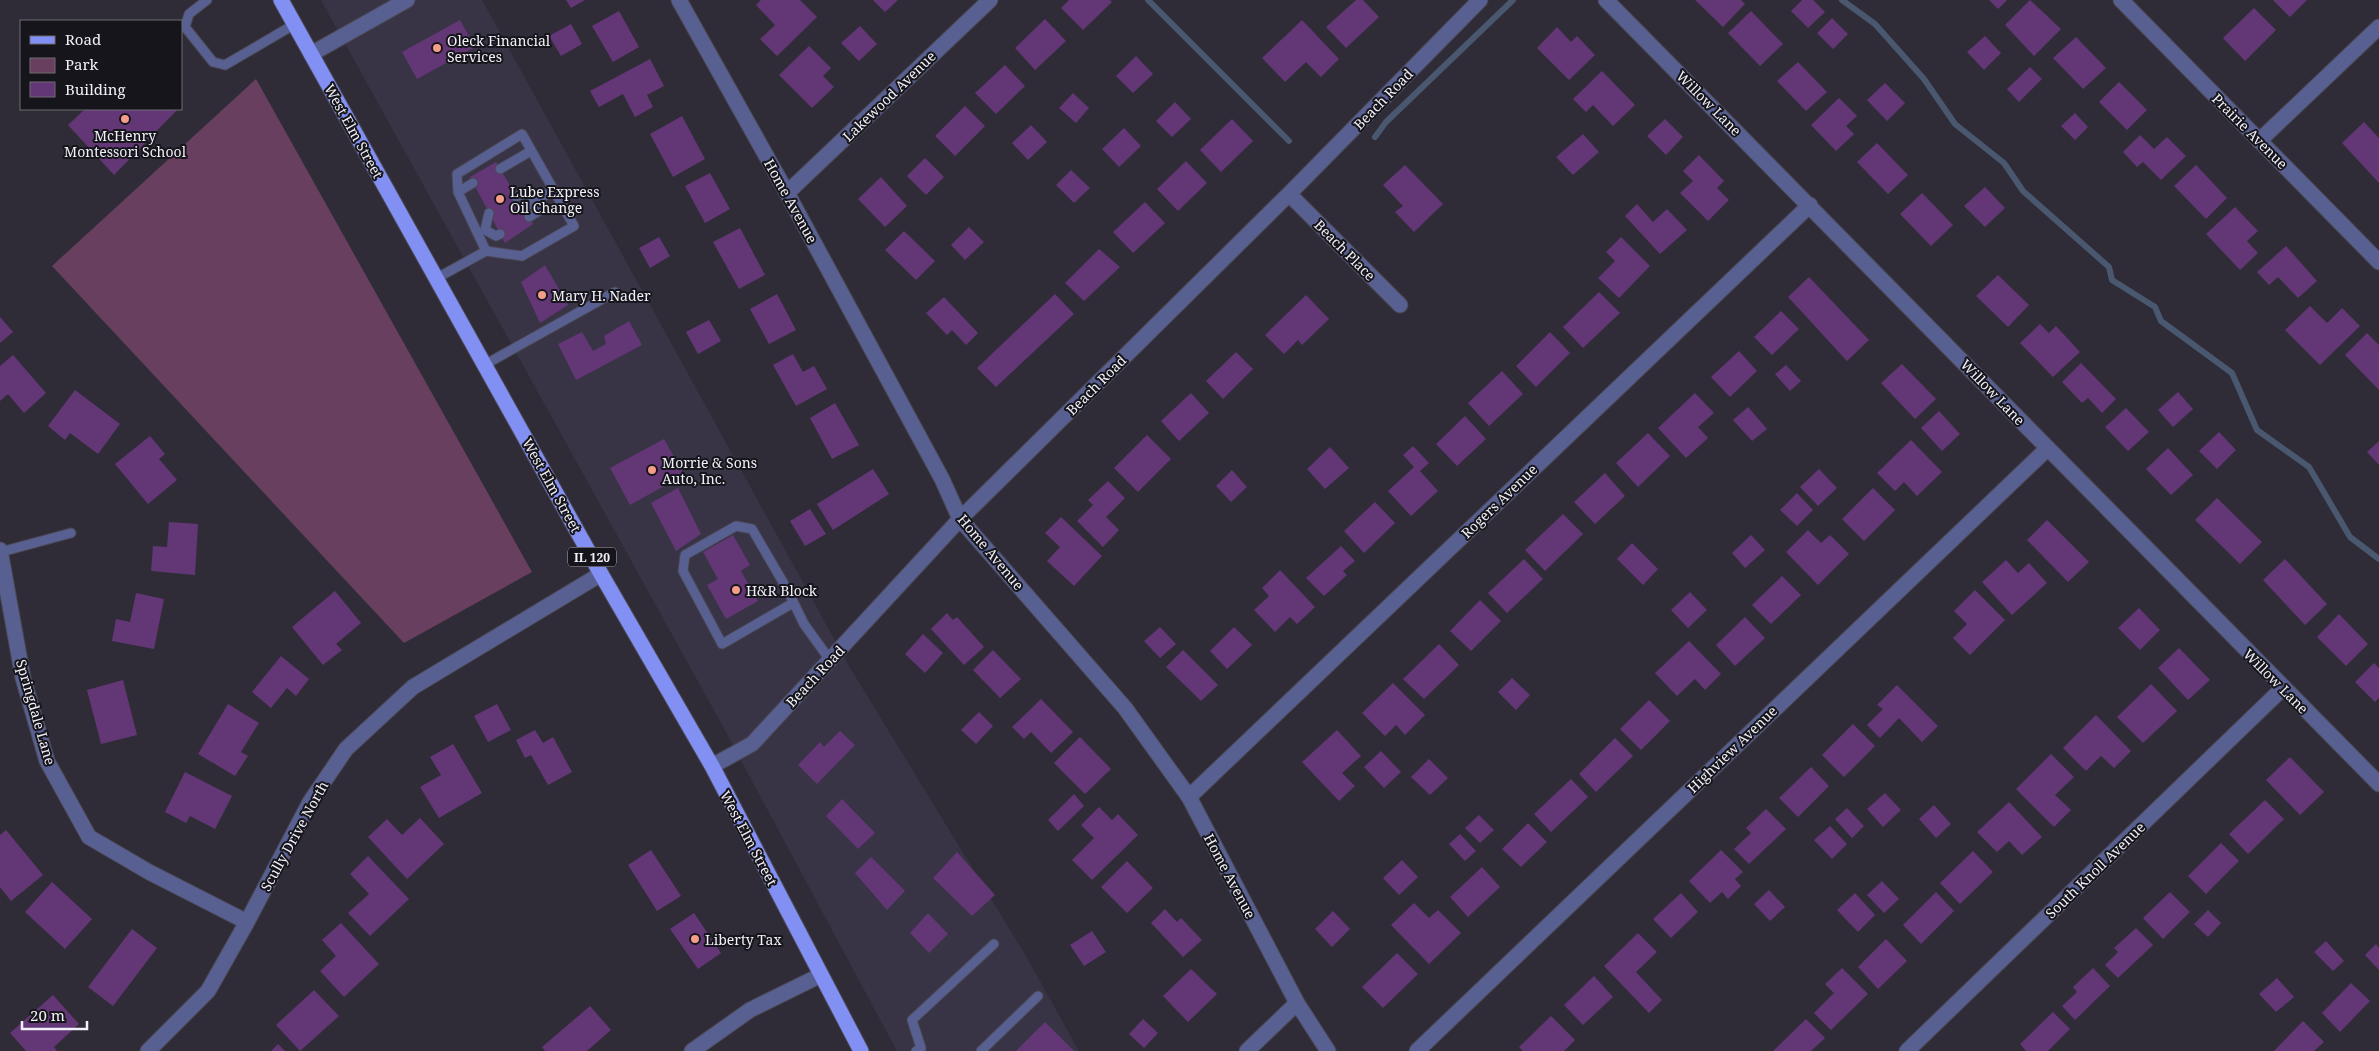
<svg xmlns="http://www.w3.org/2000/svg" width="2379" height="1051" font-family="'Noto Serif',serif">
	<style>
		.built { fill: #383446 }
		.green { fill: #693f60 }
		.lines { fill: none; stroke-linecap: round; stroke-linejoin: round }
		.stream { stroke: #49576f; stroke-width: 6 }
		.building { fill: #633676 }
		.lane-casing { stroke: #4a4753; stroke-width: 11 }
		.street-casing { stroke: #4a4753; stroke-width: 17 }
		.primary-casing { stroke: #4a4753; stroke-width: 17 }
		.lane { stroke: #586091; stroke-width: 9 }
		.street { stroke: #586091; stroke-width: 15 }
		.primary { stroke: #828ff3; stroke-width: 15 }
		.poi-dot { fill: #f49e8a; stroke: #16151b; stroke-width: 2 }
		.labels { text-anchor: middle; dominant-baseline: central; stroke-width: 4; stroke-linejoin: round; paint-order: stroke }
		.shield { fill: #16151b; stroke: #afaeb6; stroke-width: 1 }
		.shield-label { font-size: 12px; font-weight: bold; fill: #f1f0f8 }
		.poi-label { font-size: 14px; fill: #f1f0f8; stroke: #16151b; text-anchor: start }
		.street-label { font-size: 14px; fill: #f1f0f8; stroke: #16151b }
	</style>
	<rect width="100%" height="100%" fill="#2f2c38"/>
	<!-- built -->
	<path class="built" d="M321,0H482L849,666L1026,956L1079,1051H897L721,723Z"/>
	<!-- green -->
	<path class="green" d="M256,79L532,572L404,643L52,266Z"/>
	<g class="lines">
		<!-- stream -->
		<path class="stream" d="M1148,0L1289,141
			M1842,0L1875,24L1924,79L1955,124L2004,163L2023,191L2109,267L2112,280L2155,307L2161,321L2232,373L2257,430L2309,467L2350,537L2379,559
			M1375,137L1386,122L1513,0"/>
	</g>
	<!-- building -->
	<path class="building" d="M566,0H585L571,8Z
		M761,0H800L817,17L777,56L760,39L775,25L756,5Z
		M873,0H898L885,12Z
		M1069,0H1110L1112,2L1083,30L1061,8Z
		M1356,0H1363L1379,17L1346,48L1326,27Z
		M1695,0H1741L1745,4L1723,27Z
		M1802,0H1813L1825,12L1808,28L1791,11Z
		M1989,0H2007L1998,9Z
		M2030,0L2061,29L2034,56L2005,25Z
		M2273,0H2307L2290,17Z
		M2254,8L2276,30L2245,61L2223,38Z
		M619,11L639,47L613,62L592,26Z
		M1751,11L1783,44L1760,66L1728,33Z
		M1832,18L1848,34L1833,49L1817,33Z
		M1045,19L1066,41L1035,70L1015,48Z
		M460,20L475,47L417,79L402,52Z
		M1302,20L1339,59L1321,77L1306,62L1285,82L1262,58Z
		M571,24L582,44L561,56L549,36Z
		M860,26L877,44L859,61L841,43Z
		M1557,27L1571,42L1577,36L1595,55L1569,80L1537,48Z
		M1985,36L2001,53L1984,70L1967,52Z
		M2076,37L2106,68L2083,89L2053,58Z
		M809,46L831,68L823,76L834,87L812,108L779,75Z
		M1136,56L1153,74L1133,93L1116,76Z
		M650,59L664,86L647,95L653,107L635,117L623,94L599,107L590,91Z
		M1798,62L1827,92L1806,111L1777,81Z
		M1005,65L1025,86L996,114L975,93Z
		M2030,67L2042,79L2019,102L2007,89Z
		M1602,71L1635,105L1613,126L1593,105L1586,112L1573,99Z
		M2119,82L2147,110L2127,130L2099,102Z
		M1885,83L1905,103L1887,121L1867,100Z
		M1073,93L1089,108L1076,123L1059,108Z
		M1839,98L1857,116L1846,126L1854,134L1836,151L1811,125Z
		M1175,102L1191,119L1172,137L1156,121Z
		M965,106L985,126L955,156L935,136Z
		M85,109H178L114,175L68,125Z
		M2075,113L2088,127L2075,140L2061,126Z
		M682,116L705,159L673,177L650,134Z
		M1232,119L1253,141L1221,172L1200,150Z
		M1665,119L1683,137L1666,155L1647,136Z
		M2364,122L2379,138V183L2342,143Z
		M1031,125L1047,142L1028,160L1012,143Z
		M1124,128L1141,146L1119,167L1102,149Z
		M1583,134L1599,152L1573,175L1556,157Z
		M2140,135L2154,149L2167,137L2186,156L2161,180L2143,162L2137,167L2123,152Z
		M1877,143L1908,175L1888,194L1857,162Z
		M1699,155L1724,181L1717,188L1729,200L1708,221L1680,193L1693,181L1683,171Z
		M925,158L944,177L926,195L907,176Z
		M1186,161L1207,183L1178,211L1157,189Z
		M496,162L533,224L505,243L470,177Z
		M1405,165L1443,204L1414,232L1395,212L1403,206L1383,185Z
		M2196,165L2227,198L2206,219L2174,186Z
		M1071,170L1090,188L1074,203L1056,185Z
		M710,173L730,209L705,223L685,186Z
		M881,177L907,206L885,227L858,199Z
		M1985,187L2005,208L1985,227L1964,206Z
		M1922,193L1953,225L1931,246L1900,214Z
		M1145,202L1165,223L1133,253L1113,232Z
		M1637,204L1653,222L1667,209L1687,230L1660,254L1625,216Z
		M2235,207L2258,231L2247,241L2258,253L2240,270L2206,234Z
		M969,227L984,242L965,260L951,245Z
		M740,228L765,275L739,289L713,242Z
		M904,231L935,261L916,280L885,250Z
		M659,237L670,256L650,268L639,248Z
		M1621,237L1650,266L1619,298L1598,278L1615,261L1606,252Z
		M2286,246L2317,281L2298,298L2278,277L2269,285L2257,272Z
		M1099,249L1120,267L1084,301L1065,283Z
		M545,265L568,305L540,323L521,282Z
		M1998,275L2029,305L2008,327L1976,296Z
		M1809,277L1869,340L1847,361L1788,297Z
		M1599,292L1620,313L1583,348L1563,327Z
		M777,294L796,330L769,344L750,309Z
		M1055,294L1074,314L996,387L977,368Z
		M1306,295L1329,319L1302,345L1298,340L1284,354L1265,335Z
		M944,297L978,333L966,345L952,330L947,335L926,313Z
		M2310,306L2327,323L2342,308L2360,326L2320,365L2285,330Z
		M1781,311L1799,329L1772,355L1754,337Z
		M0,317L13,332L0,343Z
		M709,320L721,341L698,354L686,332Z
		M629,321L642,345L576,380L558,344L582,332L593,351L606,344L604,336Z
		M2040,324L2049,333L2056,326L2080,352L2053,377L2020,343Z
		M1550,332L1570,353L1536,387L1516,366Z
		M2367,333L2379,345V390L2345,355Z
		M1739,351L1757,371L1730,397L1711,377Z
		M1236,352L1253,369L1223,399L1206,381Z
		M793,354L803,372L814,366L827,389L796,406L773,365Z
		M13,355L46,393L24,413L8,394L0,401V366Z
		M2081,363L2116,399L2102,413L2088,398L2082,403L2062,382Z
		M1902,364L1936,399L1915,419L1881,383Z
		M1786,365L1801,381L1790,391L1775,374Z
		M1502,371L1523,394L1489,426L1468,403Z
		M75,390L120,424L98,454L70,433L65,440L48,426Z
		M2178,392L2193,409L2173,427L2158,410Z
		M1191,393L1209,413L1179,441L1161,421Z
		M1695,393L1714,413L1698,427L1708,438L1686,458L1658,428Z
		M835,403L859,445L832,459L810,418Z
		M1748,407L1767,429L1752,441L1733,420Z
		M2126,408L2149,432L2128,451L2105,427Z
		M1939,411L1960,434L1942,451L1921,428Z
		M1465,416L1486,439L1457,466L1436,444Z
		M2219,432L2236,450L2217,469L2199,451Z
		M1648,433L1670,456L1638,487L1616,463Z
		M1147,435L1171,459L1138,492L1114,468Z
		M150,436L165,454L159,459L177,480L148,504L115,464Z
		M664,439L684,475L630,505L610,468Z
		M1911,440L1942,472L1917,496L1904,482L1895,491L1877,473Z
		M2379,441V465L2367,452Z
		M1413,446L1429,463L1420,471L1438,491L1411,516L1388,491L1414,467L1403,455Z
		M1330,447L1349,468L1325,489L1307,469Z
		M2168,448L2193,475L2171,495L2146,469Z
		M873,469L889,494L833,530L817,504Z
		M1819,469L1837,488L1818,506L1800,487Z
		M1232,470L1247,487L1231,502L1216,486Z
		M1605,473L1625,496L1595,524L1574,502Z
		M1108,481L1125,498L1106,517L1119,530L1103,547L1077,521L1093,505L1088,500Z
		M678,488L701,534L676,551L651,503Z
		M1873,488L1895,510L1864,541L1842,519Z
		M1797,493L1813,510L1797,526L1780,510Z
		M2217,498L2262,542L2240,564L2195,520Z
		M1375,502L1395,523L1364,553L1344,531Z
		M810,509L826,534L805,546L790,521Z
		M1563,514L1583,534L1545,571L1525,550Z
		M1061,517L1102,556L1074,586L1047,561L1060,547L1045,533Z
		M2047,520L2089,562L2068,582L2027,540Z
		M169,522L198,524L195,575L151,571L153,546L167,547Z
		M1808,530L1821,543L1830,535L1849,554L1818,585L1786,552Z
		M733,535L750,565L741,571L758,601L726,619L707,585L718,579L703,552Z
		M1751,535L1765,550L1745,568L1732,553Z
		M1632,543L1658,569L1643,585L1617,559Z
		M1341,546L1355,561L1343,571L1347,575L1324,596L1306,578Z
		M1524,559L1543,579L1507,613L1488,593Z
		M2285,559L2327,604L2305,625L2263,580Z
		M2006,560L2018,573L2029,563L2047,583L2012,615L1982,582Z
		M1280,570L1315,607L1297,624L1290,617L1275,632L1254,610L1269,596L1262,588Z
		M1782,576L1801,595L1771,624L1752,605Z
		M1975,590L2005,620L1970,655L1953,638L1967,624L1954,611Z
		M335,591L361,623L336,644L342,650L323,665L292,627Z
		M1690,592L1707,610L1688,628L1671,610Z
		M136,593L164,599L154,649L112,641L116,619L130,622Z
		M1480,600L1501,621L1471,651L1450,631Z
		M2139,608L2160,630L2140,650L2118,628Z
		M947,613L953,620L957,617L984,647L964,665L931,629Z
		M2339,614L2368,644L2346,666L2317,637Z
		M1745,617L1765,638L1735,666L1716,645Z
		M1160,627L1176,644L1160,658L1144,641Z
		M1234,627L1252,645L1227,669L1210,651Z
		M923,634L943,653L925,673L905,654Z
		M1689,641L1721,674L1705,690L1695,679L1677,696L1655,673Z
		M1439,644L1459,665L1424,699L1403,679Z
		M2179,648L2210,680L2188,700L2158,668Z
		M993,650L1021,679L1000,698L973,670Z
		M1183,650L1218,685L1201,701L1166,667Z
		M281,656L309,679L296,696L287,688L271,708L252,692Z
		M2374,663L2379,668V698L2375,702L2355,682Z
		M1512,678L1530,695L1516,710L1498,692Z
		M123,680L137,735L101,744L87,690Z
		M1393,683L1425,715L1405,735L1396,725L1385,736L1362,713Z
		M2151,684L2177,711L2143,743L2117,717Z
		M1897,685L1938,726L1922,742L1899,718L1880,738L1867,725L1883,709L1877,705Z
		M1041,699L1073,732L1051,753L1031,732L1024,739L1012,727Z
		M1649,700L1670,721L1641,750L1620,729Z
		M228,704L259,723L241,752L248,756L235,776L198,754Z
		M497,704L511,730L488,742L474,716Z
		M979,712L993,726L976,744L961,730Z
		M2096,715L2131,751L2114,768L2101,756L2086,771L2063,748Z
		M1853,724L1875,746L1844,777L1822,755Z
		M535,730L543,743L553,737L572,772L548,785L531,755L525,758L516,740Z
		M1337,730L1361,756L1342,773L1355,786L1339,801L1302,762Z
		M840,731L855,745L817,784L798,765L820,742L824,747Z
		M1080,737L1111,769L1085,794L1054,763Z
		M1615,738L1633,756L1596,792L1579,774Z
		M453,744L482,793L439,818L420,787L441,775L430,757Z
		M1381,751L1401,772L1384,788L1364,767Z
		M2051,754L2074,777L2055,795L2071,810L2054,827L2016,789Z
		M2290,757L2324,792L2300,815L2266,780Z
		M1429,759L1448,778L1430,795L1411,777Z
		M1811,767L1829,786L1798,817L1779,798Z
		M185,772L232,796L215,829L190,816L186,823L165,812Z
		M1571,779L1588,797L1551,832L1534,814Z
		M1885,793L1901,810L1883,827L1867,809Z
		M1074,794L1084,806L1058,831L1048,820Z
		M842,799L875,833L858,849L826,816Z
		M2265,800L2284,819L2248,854L2229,834Z
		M2009,802L2042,837L2022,855L2009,841L1997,852L1977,832Z
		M1934,805L1951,824L1936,838L1919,819Z
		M1099,807L1112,820L1118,814L1138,835L1092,880L1072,860L1094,838L1081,825Z
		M1847,808L1864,826L1852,838L1835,819Z
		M1766,809L1786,829L1749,864L1734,849L1751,833L1746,828Z
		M1479,815L1494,830L1480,843L1465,828Z
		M420,818L444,844L407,879L368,837L387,819L402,835Z
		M1528,823L1547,842L1521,867L1502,849Z
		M1830,826L1847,844L1832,859L1814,840Z
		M6,830L43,875L11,901L0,887V835Z
		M1460,834L1476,851L1465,861L1449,844Z
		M2221,843L2239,861L2206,894L2188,876Z
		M651,850L681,896L657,911L628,865Z
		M1721,850L1743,872L1735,879L1741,886L1728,899L1722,892L1710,903L1689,881Z
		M1973,851L1993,872L1960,904L1940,883Z
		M957,852L995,895L972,916L933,878Z
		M368,856L409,899L370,936L348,913L369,894L350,874Z
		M871,857L905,891L887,910L855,873Z
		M1402,860L1418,877L1399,895L1383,878Z
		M1127,861L1153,888L1127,913L1101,887Z
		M1482,867L1500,887L1468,917L1450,897Z
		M1882,881L1899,899L1884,913L1867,895Z
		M52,882L92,919L65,949L25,912Z
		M1769,890L1785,907L1770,921L1754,904Z
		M1936,892L1954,911L1921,944L1903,925Z
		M2170,892L2190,912L2163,939L2143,918Z
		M1681,893L1698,912L1671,938L1653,919Z
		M1855,893L1875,915L1858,932L1837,910Z
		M1414,903L1429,918L1438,910L1461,933L1429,964L1391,925Z
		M1165,909L1177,922L1181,918L1202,940L1183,957L1151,923Z
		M2208,910L2221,923L2208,937L2194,924Z
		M1333,911L1350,929L1332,947L1315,929Z
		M694,913L721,953L698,969L670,929Z
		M928,913L948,934L929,953L910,933Z
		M341,923L379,964L344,997L320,971L336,956L322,940Z
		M2136,928L2153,945L2118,978L2105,965L2118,952L2114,948Z
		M132,929L157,948L113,1006L88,987Z
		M1092,931L1106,952L1084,966L1070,945Z
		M1638,933L1657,952L1636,972L1662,1000L1649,1013L1604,966Z
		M1886,939L1907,961L1878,989L1858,967Z
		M2326,941L2344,961L2333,971L2314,952Z
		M2376,944L2379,948V970L2365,955Z
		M1397,953L1418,974L1383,1008L1362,987Z
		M1842,968L1868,994L1831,1030L1814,1013L1834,993L1825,984Z
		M2093,968L2110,986L2075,1020L2062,1006L2077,992L2073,987Z
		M1191,969L1217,994L1188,1022L1163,996Z
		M1594,976L1613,997L1583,1025L1564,1005Z
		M2277,978L2294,997L2276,1012L2259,994Z
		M2351,983L2370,1001L2340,1032L2322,1013Z
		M314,990L339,1016L300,1051L276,1025Z
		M53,995L79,1024L54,1047L57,1051H26L10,1033Z
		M590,1006L611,1030L587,1051H545L542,1047Z
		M2053,1012L2070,1029L2048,1051H2026L2020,1044Z
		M1551,1016L1575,1040L1564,1051H1523L1519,1047Z
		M1143,1019L1158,1033L1144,1048L1129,1034Z
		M1806,1019L1825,1038L1811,1051H1773Z
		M2303,1021L2324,1042L2314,1051H2274Z
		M1045,1022L1074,1051H1016Z
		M278,1044L285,1051H271Z"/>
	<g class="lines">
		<defs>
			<path id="lane" d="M207,0L189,14L185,27L213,62L225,65L295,24
				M522,134L574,226L522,256L486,251L458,192L457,174Z
				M500,169L531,151
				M458,192L473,183
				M516,197L525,193L542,197L539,211L529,217
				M523,208L554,190
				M489,213L485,230L496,236L500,234
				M437,278L486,251
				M486,364L615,292
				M1,552L71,533
				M793,603L722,644L683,571L685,555L736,526L752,529L787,589L804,624L830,660
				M916,1051L921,1048L912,1020L994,944
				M981,1051L1038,996"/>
			<path id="street" d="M679,0L787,193L942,479L960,519L1125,708L1189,797L1297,1003L1328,1051
				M1606,0L2379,784
				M2121,0L2379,262
				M311,54L407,0
				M2259,141L2379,27
				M787,193L990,0
				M1289,194L1400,305
				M0,550L23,678L47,761L89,837L149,872L247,922
				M712,766L752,744L960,519L1289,194L1480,0
				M1189,797L1810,205
				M148,1051L208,991L247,922L310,802L346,749L413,687L601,574
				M692,1051L750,1010L821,975
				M1247,1051L1297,1003
				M1417,1051L2048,448
				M1907,1051L2283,688"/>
			<path id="primary" d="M281,0L601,574L712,766L861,1051"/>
		</defs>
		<!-- lane casing -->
		<use href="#lane" class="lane-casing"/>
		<!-- street casing -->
		<use href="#street" class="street-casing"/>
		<!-- primary casing -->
		<use href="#primary" class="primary-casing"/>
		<!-- lane -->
		<use href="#lane" class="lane"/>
		<!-- street -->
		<use href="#street" class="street"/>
		<!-- primary -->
		<use href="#primary" class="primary"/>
	</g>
	<!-- markers -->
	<g class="poi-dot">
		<circle cx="437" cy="48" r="5"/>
		<circle cx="125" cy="119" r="5"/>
		<circle cx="500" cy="199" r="5"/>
		<circle cx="542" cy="295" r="5"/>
		<circle cx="652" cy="470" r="5"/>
		<circle cx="736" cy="590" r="5"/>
		<circle cx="695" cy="939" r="5"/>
	</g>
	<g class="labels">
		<!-- shield labels -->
		<rect class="shield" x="568" y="547.5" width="48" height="19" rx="4"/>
		<g class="shield-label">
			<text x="592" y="557">IL 120</text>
		</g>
		<!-- poi labels -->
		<g class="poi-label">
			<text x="447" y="40">Oleck Financial<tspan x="447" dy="16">Services</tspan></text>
			<text x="125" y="135" text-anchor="middle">McHenry<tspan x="125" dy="16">Montessori School</tspan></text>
			<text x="510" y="191">Lube Express<tspan x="510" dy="16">Oil Change</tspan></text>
			<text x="552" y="295">Mary H. Nader</text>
			<text x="662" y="462">Morrie &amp; Sons<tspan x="662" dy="16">Auto, Inc.</tspan></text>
			<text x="746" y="590">H&amp;R Block</text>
			<text x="705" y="939">Liberty Tax</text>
		</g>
		<!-- street labels -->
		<g class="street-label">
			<text transform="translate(889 96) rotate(-44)">Lakewood Avenue</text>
			<text transform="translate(1383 99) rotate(-46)">Beach Road</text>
			<text transform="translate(1709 103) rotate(45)">Willow Lane</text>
			<text transform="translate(354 131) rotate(61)">West Elm Street</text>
			<text transform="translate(2250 131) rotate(45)">Prairie Avenue</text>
			<text transform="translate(791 201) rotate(61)">Home Avenue</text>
			<text transform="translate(1345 250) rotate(45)">Beach Place</text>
			<text transform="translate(1096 385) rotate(-45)">Beach Road</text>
			<text transform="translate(1993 392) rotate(46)">Willow Lane</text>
			<text transform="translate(552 485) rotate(61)">West Elm Street</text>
			<text transform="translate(1499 501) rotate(-44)">Rogers Avenue</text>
			<text transform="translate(991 552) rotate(50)">Home Avenue</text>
			<text transform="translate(815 676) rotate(-47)">Beach Road</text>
			<text transform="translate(2276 681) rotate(45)">Willow Lane</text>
			<text transform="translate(36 712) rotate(74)">Springdale Lane</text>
			<text transform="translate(1732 749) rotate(-44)">Highview Avenue</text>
			<text transform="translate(294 836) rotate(-61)">Scully Drive North</text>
			<text transform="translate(749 838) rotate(62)">West Elm Street</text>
			<text transform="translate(2095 870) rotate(-44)">South Knoll Avenue</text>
			<text transform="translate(1230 876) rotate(62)">Home Avenue</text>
		</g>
	</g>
	<!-- legend -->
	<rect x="20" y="20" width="162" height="90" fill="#16151b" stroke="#6e6d73"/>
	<rect x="30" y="36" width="25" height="8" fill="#828ff3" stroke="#6e6d73"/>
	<text x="65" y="45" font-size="15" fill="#f1f0f8">Road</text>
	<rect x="30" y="58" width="25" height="15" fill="#693f60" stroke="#6e6d73"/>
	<text x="65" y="70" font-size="15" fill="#f1f0f8">Park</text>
	<rect x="30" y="82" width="25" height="15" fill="#633676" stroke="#6e6d73"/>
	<text x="65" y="95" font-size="15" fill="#f1f0f8">Building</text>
	<!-- scale -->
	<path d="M22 1021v8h65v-8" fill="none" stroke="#f1f0f8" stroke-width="2.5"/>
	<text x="30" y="1021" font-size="15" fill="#f1f0f8" stroke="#16151b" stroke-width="4" paint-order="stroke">20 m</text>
</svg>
